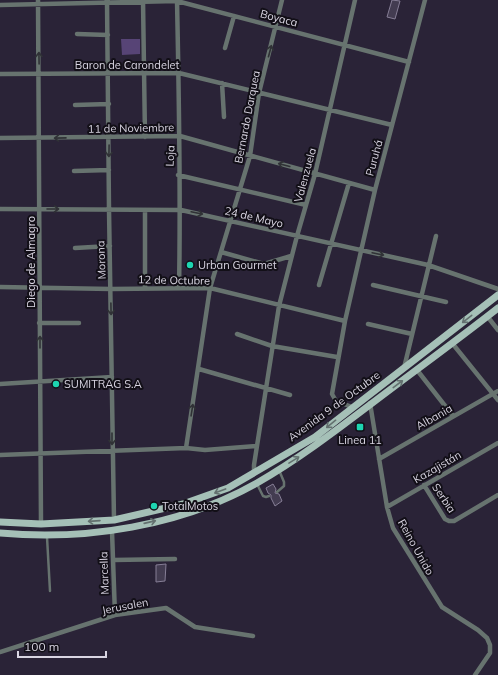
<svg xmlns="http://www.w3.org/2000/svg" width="498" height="675" font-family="Mulish,sans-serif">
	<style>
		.park { fill: #574476 }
		.building { fill: #433c51; stroke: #867e96 }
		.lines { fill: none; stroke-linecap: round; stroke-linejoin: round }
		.lane { stroke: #67736f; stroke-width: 2.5 }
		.street { stroke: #67736f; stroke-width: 4.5 }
		.primary { stroke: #a5c0b7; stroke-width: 7 }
		.oneway { stroke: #303236 }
		.oneway2 { stroke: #63706f }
		.poi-dot { fill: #1dd5b1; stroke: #120f17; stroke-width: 1.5 }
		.labels { text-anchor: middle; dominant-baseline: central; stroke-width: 4; stroke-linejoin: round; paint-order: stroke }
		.street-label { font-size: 11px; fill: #d9d5e2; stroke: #120f17 }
		.poi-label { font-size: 11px; fill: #d9d5e2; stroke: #120f17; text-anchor: start }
	</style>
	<rect width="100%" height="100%" fill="#2a2337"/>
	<!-- park -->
	<path class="park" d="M121,39H140V54L122,55Z"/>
	<!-- building -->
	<path class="building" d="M392,0L400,1L395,19L387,17Z
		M273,484L276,489L275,493L279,494L282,501L275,506L271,498V495L268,493L266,488Z
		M166,564L165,581L156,582V565Z"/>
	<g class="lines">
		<!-- lane -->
		<path class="lane" d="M257,484L263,496L266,497L269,496
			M277,492L284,486V482L279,470
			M47,537L50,591"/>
		<!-- street -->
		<path class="street" d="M38,0L41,524
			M107,0L109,209L114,520
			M143,0L145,137
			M177,0C179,96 181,192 179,288
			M0,5L177,1L409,62
			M77,34L108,35
			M225,48L234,16
			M0,74L179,73L392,125
			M222,83L224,117
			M75,105L109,104
			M0,138L180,136L375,190
			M74,171L109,170
			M178,175L306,205
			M0,209L181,210L428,265L498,289
			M145,210V288
			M75,248L110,246
			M221,252L264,264L291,256
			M319,285L349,183
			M373,285L446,302
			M0,287L111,289L210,288L345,321
			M487,316L498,330
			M39,323H79
			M368,324L412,334
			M237,334L272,346L337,357
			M452,343L498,400
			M404,368L436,236
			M199,369L290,395
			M417,370L453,416
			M0,384L112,377
			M370,403L387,507L393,528L442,607L478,630L487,638L490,645V653L475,675
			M352,407L336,401L332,394L345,321L375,190L425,0
			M186,448L210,288L250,156L259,93L282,0
			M0,455L186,448L205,450L257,446
			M379,459L498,391
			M254,474V465L279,306L297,236L315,174L355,0
			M424,485L445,519L449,521H454L498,495
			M387,507L498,443
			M112,531L115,615
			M113,560L175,559
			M0,652L115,615L166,608L195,627L253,636"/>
		<!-- primary -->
		<path class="primary" d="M0,522L41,524L114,520L183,504L228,488L315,437L498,295
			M0,533C85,541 181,526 257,483C297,460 334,432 371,404C413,372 456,341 498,308"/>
	</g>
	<!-- one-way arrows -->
	<defs><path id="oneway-shaft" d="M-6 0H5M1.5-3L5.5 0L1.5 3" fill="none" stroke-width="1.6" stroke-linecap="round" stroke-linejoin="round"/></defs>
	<g class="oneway">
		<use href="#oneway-shaft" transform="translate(270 51) rotate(-75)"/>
		<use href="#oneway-shaft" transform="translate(39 58) rotate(-91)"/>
		<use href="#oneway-shaft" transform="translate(60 138) rotate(179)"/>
		<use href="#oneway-shaft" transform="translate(109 151) rotate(91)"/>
		<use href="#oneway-shaft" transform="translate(284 165) rotate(-165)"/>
		<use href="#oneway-shaft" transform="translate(53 209)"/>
		<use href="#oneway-shaft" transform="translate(197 213) rotate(12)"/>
		<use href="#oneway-shaft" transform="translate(378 254) rotate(12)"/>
		<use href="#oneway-shaft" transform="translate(111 309) rotate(89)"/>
		<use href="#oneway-shaft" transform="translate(40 342) rotate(-90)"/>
		<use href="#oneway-shaft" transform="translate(192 410) rotate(-81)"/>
		<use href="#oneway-shaft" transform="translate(112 439) rotate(90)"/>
	</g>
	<g class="oneway2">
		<use href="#oneway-shaft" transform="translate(467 319) rotate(142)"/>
		<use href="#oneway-shaft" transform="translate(398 384) rotate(-37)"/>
		<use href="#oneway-shaft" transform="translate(331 424) rotate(141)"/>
		<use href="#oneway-shaft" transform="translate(294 460) rotate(-32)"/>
		<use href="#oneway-shaft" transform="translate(220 491) rotate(160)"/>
		<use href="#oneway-shaft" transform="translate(94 521) rotate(176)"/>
		<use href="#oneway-shaft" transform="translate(150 522) rotate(-13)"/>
	</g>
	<!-- markers -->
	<g class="poi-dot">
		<circle cx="190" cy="265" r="4"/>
		<circle cx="56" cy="384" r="4"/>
		<rect x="356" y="423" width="8" height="8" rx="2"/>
		<circle cx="154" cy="506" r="4"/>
	</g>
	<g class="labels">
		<!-- street labels -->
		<g class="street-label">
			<text transform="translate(279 18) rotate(15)">Boyaca</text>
			<text x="127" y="65">Baron de Carondelet</text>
			<text transform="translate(247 117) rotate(-79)">Bernardo Darquea</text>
			<text transform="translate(131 128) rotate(-1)">11 de Noviembre</text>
			<text transform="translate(170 156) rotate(-88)">Loja</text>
			<text transform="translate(374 158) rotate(-75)">Puruhá</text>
			<text transform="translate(305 175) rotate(-75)">Valenzuela</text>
			<text transform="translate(254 217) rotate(13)">24 de Mayo</text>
			<text transform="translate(101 260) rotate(-92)">Morona</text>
			<text transform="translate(31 262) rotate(-90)">Diego de Almagro</text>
			<text transform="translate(174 280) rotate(1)">12 de Octubre</text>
			<text transform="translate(334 406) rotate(-36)">Avenida 9 de Octubre</text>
			<text transform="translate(434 417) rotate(-30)">Albania</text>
			<text transform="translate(437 467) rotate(-30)">Kazajistán</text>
			<text transform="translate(444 498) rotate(56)">Serbia</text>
			<text transform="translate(416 547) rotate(61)">Reino Unido</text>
			<text transform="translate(104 573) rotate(-92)">Marcella</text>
			<text transform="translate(125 606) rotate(-11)">Jerusalen</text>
		</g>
		<!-- poi labels -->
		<g class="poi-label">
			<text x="198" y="265">Urban Gourmet</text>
			<text x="64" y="384">SUMITRAG S.A</text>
			<text x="360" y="440" text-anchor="middle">Linea 11</text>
			<text x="162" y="506">TotalMotos</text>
		</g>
	</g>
	<!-- scale -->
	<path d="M18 651v6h88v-6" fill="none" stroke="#d9d5e2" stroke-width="2"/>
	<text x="24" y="651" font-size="12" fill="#d9d5e2" stroke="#120f17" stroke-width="3" paint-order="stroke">100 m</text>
</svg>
